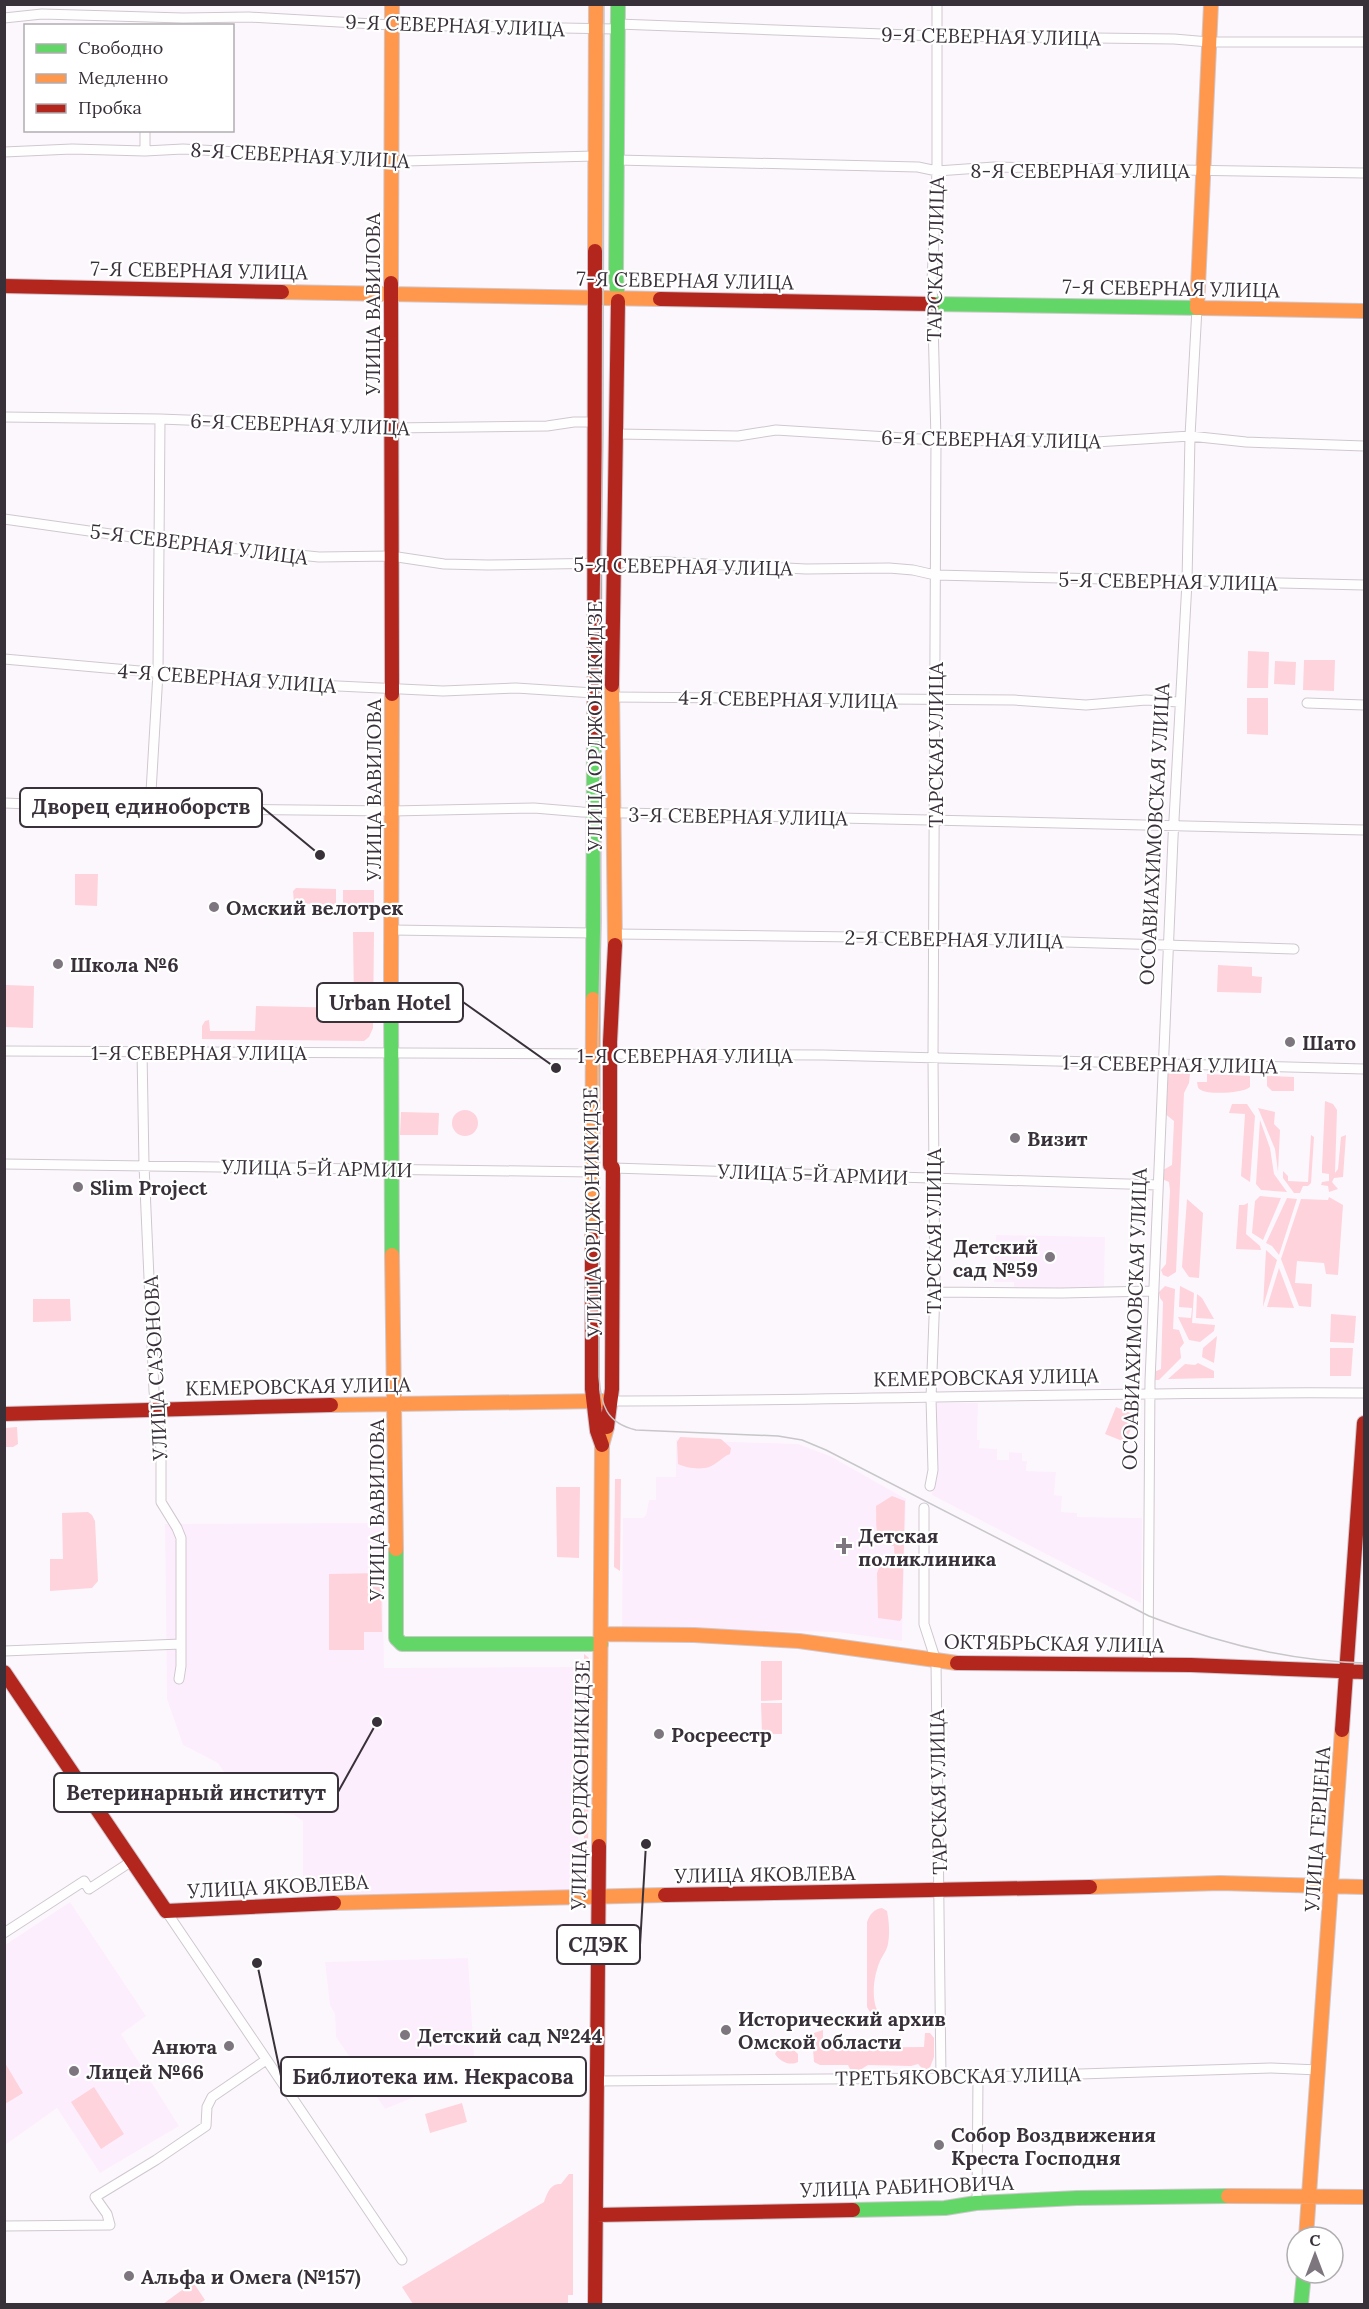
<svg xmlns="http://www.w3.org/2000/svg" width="1369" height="2309" font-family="Lora,serif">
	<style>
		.built { fill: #fdeefe }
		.green { fill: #fed3dc }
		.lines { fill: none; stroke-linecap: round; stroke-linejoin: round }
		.street-casing { stroke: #cfc8cf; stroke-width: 11 }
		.fast-casing { stroke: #cfc8cf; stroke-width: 16 }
		.slow-casing { stroke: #cfc8cf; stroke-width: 16 }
		.jam-casing { stroke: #cfc8cf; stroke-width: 16 }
		.street { stroke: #fffeff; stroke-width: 9 }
		.fast { stroke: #63d668; stroke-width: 14 }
		.slow { stroke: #ff974d; stroke-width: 14 }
		.jam { stroke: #b3261e; stroke-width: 14 }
		.tram { stroke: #c7c6c8; stroke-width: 1.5 }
		.poi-dot { fill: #7d767e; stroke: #fff; stroke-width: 2 }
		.labels { text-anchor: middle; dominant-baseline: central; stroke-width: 4.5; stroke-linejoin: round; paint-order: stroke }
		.street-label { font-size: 20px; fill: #39313a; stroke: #fff }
		.poi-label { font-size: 20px; font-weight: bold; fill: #39313a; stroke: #fff; text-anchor: start }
		.leader { fill: none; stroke: #39313a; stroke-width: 2 }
		.callout-dot { fill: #39313a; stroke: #fff; stroke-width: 2 }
		.callout { fill: #fff; stroke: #39313a; stroke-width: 2 }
		.callout-label { font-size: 21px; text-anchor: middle; font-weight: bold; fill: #39313a }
	</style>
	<rect width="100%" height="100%" fill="#fcf7fd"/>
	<!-- built -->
	<path class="built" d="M996,1235L1105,1237L1104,1288L1014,1289V1282H994Z
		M933,1403H978L977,1440H980L979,1448L997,1449V1460H1009V1452L1022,1453V1461H1027L1026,1471L1056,1472L1054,1495L1062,1496L1061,1512L1077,1513V1517L1142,1518L1141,1603L932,1495L935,1464Z
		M676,1440L798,1444L830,1456L906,1499L902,1641L837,1632L622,1628L623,1518H643L646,1515L649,1500H656V1477H676Z
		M382,1523L384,1668L579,1667L578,1891L303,1899V1821L294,1815L248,1808L218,1763L183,1745L167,1699L165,1524Z
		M70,1902L146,2016L121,2034L179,2126L100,2173L57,2108L5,2145V1945Z
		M468,1958L475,2072L385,2109L336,2037L335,2014L330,2005L325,1962Z"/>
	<!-- green -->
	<path class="green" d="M1248,651L1269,652L1268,688H1247Z
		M1304,660H1335L1334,691L1303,690Z
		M1275,661L1296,662L1295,685L1274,684Z
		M1247,698H1268V735L1247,734Z
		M75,874H98L97,906L75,905Z
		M296,888L336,889V905L294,903L293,891Z
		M343,890H374V906H343Z
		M353,932H374L373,1028L369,1037L364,1041L202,1039V1026L205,1021L209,1020L210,1031H255L256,1006L350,1008L354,1004Z
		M1218,965L1252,967V976L1262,977L1261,993L1217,992Z
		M6,985L34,986L33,1028L5,1027Z
		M1172,1073L1190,1074L1189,1083L1184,1093L1176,1272L1168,1277L1163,1275L1161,1270L1166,1264L1170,1191L1169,1182L1162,1179L1163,1170L1172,1165L1174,1121L1164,1113L1167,1079L1168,1074Z
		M1207,1074L1250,1076V1087C1244,1093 1209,1095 1201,1090C1197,1088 1198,1086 1197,1082H1207Z
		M1267,1076L1294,1077V1091H1272L1267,1086Z
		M1325,1101L1333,1104L1337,1110L1335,1173L1338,1169L1341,1137L1346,1135L1343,1177L1334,1178L1332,1182L1338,1189L1329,1192L1328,1186L1321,1185L1322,1182L1329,1181V1174L1322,1173V1168Z
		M1232,1104H1247L1255,1116L1250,1182L1241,1176L1245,1114L1229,1113Z
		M1258,1108L1275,1112L1274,1124L1280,1130L1278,1172L1275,1149Z
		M452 1123a13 13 0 1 1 26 0a13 13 0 1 1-26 0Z
		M401,1112L439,1113L438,1135H400Z
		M1260,1120L1270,1148L1274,1174L1287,1192L1261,1190L1256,1184Z
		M1311,1135L1314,1137L1311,1183L1308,1186H1303L1300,1193H1294L1283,1178V1171L1288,1176V1181L1308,1182Z
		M1260,1196L1281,1198L1263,1240L1252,1233L1255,1201Z
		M1329,1197L1343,1205L1338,1275L1326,1274L1324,1263L1297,1261L1295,1283L1312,1284L1311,1307L1299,1306L1281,1259L1301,1199L1328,1200Z
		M1287,1198L1297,1199L1279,1255L1272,1246L1266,1243Z
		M1187,1199L1203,1213L1199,1278L1189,1277L1182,1267Z
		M1248,1203L1246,1234L1260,1246L1261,1250L1236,1249L1239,1205H1244Z
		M1266,1250L1277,1260L1263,1307Z
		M1279,1268L1294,1308L1267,1307Z
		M1165,1286L1175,1289L1173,1329L1179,1330L1184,1343L1180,1348L1181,1358L1159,1380H1154V1372L1161,1369L1163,1302L1160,1298L1159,1292Z
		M1180,1286L1194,1293L1192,1323L1215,1325L1214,1331L1200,1342L1189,1340L1178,1317L1191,1318L1192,1308L1179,1307Z
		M1197,1294L1202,1298L1214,1319L1196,1318Z
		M33,1299H70L71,1321L33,1322Z
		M1331,1314L1356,1316L1354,1343L1330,1342Z
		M1217,1336L1214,1363L1202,1357L1203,1348Z
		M1330,1348H1353L1351,1376H1330Z
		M1198,1363L1214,1371V1378L1168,1379L1185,1364L1195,1365Z
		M1116,1407L1137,1416L1125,1442L1105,1434Z
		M17,1427L18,1444L13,1447H5V1428Z
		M680,1437L721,1439L731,1448L730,1454C722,1457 716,1465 709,1467C700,1470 686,1468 678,1464L677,1442Z
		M615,1479H621L620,1571L614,1567Z
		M556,1487H580L579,1558L557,1557Z
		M892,1496L905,1501L902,1618L900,1621L878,1618L877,1573L880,1565L895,1564L894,1546C872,1541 877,1526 876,1506Z
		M88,1512L92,1515L95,1521L98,1581L92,1588L50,1591V1559H63L62,1513Z
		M381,1573L382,1632H364V1650H329V1574Z
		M584,1654L589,1658L588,1880H584Z
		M761,1661H782V1700L761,1701Z
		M761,1703H782V1734H762Z
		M882,1908L887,1911C889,1921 890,1933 888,1944C887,1950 883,1955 880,1961C874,1975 871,1996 877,2010L870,2012L867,2007V1922C870,1914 874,1909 882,1908Z
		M823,2030V2048L924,2047L925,2033H930L934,2038V2057L929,2070L923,2069L918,2064L911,2066L868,2065L860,2070L850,2069L848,2065H820L814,2062L812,2036L814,2033Z
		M786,2043L798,2054V2062C790,2066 780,2062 775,2054L779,2047Z
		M5,2063L23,2093L5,2104H4Z
		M94,2087L124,2134L101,2149L71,2102Z
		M462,2103L467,2122L430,2133L425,2114Z
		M569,2174H573V2295H568V2304H413L402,2287L544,2202C547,2194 550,2183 561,2184Z
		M193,2282L205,2300L198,2304H163Z"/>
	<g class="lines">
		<defs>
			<path id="street" d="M4,18L42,14L183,18L249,17L392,25L617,29
				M618,24L937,36L1174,39L1209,42H1364
				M145,151V130
				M4,152L72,149L145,151L183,149L405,161L595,156
				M617,160L918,167L937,171L994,167L1364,173
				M4,417L160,419L391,428L547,426L574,422H595
				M617,434L738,436L776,430L936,440L1096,442L1190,436L1246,442L1364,446
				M4,519L160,541L319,557L391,556L444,564L488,565L666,562L806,569L889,568L913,570L935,575L1364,585
				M4,659L275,683L443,691L516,688L594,693
				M612,697L1014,700L1086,705L1146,700L1179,702
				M1307,703L1364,705
				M4,803L130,808L392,811L534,808L582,812L1364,830
				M150,809L158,673L160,419
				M392,930L593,933
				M615,934L934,938L1294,949
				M4,1051L823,1055L1364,1069
				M142,1051L144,1165L154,1391L161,1450V1502L177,1528L181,1538V1666L179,1679
				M4,1164L592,1172
				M613,1168L1158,1185
				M935,1292L1062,1293L1154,1291
				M608,1401C860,1401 1112,1391 1364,1393
				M930,1486L933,1470L931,1398L935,1292L933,1059L936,440L932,281L937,171V4
				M924,1508V1624L936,1661L941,2078
				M4,1651L181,1644
				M1148,1665L1150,1381L1173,838L1187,582L1190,436L1197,308
				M166,1911L402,2260
				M4,1933L84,1881L89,1889L132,1861
				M597,2081L950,2078L1271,2068L1319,2070
				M977,2203L978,2077
				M4,2226L110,2225L107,2214L95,2197L156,2160L206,2126L207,2107L212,2097L266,2060"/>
			<path id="fast" d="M618,301L616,277L618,4
				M932,304L1202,308
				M391,988L392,1255
				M593,999L594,730
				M396,1549V1638L402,1644H601
				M853,2210L945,2208L976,2203L1077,2198L1228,2196
				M1301,2304L1304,2273"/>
			<path id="slow" d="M595,251L596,4
				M391,283L392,4
				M282,292L660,299
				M1197,308L1211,4
				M1202,308L1364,311
				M612,685L615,945
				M391,988L392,694
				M592,1239L593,999
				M392,1255L396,1549
				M331,1405L602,1401
				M601,1634L694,1635L799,1641L957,1663
				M599,1846L602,1445L607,1427
				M1090,1887L1220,1883L1364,1887
				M334,1903L665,1895
				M1228,2196L1364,2197
				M1306,2237L1342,1730"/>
			<path id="jam" d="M391,283L392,694
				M4,286L282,292
				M660,299L932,304
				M612,685L618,301
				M594,730L595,251
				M592,1239V1389L597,1431L602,1445
				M4,1414L331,1405
				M607,1427L612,1389L613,1168L610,1165V1042L615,945
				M957,1663L1191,1665L1364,1672
				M4,1672L166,1911L334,1903
				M1342,1730L1364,1423
				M665,1895L1090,1887
				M596,2215L853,2210
				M595,2304L599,1846"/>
		</defs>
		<!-- street casing -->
		<use href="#street" class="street-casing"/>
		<!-- fast casing -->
		<use href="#fast" class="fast-casing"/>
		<!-- slow casing -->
		<use href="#slow" class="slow-casing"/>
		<!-- jam casing -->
		<use href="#jam" class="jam-casing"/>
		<!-- street -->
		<use href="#street" class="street"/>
		<!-- fast -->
		<use href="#fast" class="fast"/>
		<!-- slow -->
		<use href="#slow" class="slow"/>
		<!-- jam -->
		<use href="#jam" class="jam"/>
		<!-- tram -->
		<path class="tram" d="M604,4L603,434L599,688L601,921L598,1042L599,1377C601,1405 606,1423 636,1430L778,1436L802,1440L826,1450L1149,1616C1217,1643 1291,1661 1364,1663"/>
	</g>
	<!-- markers -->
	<g class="poi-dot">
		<circle cx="214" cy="907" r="6"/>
		<circle cx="58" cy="964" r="6"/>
		<circle cx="1290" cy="1042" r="6"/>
		<circle cx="1015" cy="1138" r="6"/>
		<circle cx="78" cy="1187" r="6"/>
		<circle cx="1050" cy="1257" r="6"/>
		<path d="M841 1537h6v6h6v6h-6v6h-6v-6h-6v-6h6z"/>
		<circle cx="659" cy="1734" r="6"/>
		<circle cx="726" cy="2030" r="6"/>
		<circle cx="405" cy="2035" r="6"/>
		<circle cx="229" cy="2046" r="6"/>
		<circle cx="74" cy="2071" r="6"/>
		<circle cx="939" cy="2145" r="6"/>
		<circle cx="129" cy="2276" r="6"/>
	</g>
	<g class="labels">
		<!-- street labels -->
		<g class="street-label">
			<text transform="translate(455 25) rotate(2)">9-Я СЕВЕРНАЯ УЛИЦА</text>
			<text transform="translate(991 36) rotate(1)">9-Я СЕВЕРНАЯ УЛИЦА</text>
			<text transform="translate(300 155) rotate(3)">8-Я СЕВЕРНАЯ УЛИЦА</text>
			<text x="1080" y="170">8-Я СЕВЕРНАЯ УЛИЦА</text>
			<text transform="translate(935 259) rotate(-89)">ТАРСКАЯ УЛИЦА</text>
			<text transform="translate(199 270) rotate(1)">7-Я СЕВЕРНАЯ УЛИЦА</text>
			<text transform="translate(685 280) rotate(1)">7-Я СЕВЕРНАЯ УЛИЦА</text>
			<text transform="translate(1171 288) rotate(1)">7-Я СЕВЕРНАЯ УЛИЦА</text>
			<text transform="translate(372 304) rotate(-90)">УЛИЦА ВАВИЛОВА</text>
			<text transform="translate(300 424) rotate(2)">6-Я СЕВЕРНАЯ УЛИЦА</text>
			<text transform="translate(991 439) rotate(1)">6-Я СЕВЕРНАЯ УЛИЦА</text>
			<text transform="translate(199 544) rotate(7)">5-Я СЕВЕРНАЯ УЛИЦА</text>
			<text transform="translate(683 566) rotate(1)">5-Я СЕВЕРНАЯ УЛИЦА</text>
			<text transform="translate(1168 581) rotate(1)">5-Я СЕВЕРНАЯ УЛИЦА</text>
			<text transform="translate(227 678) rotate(4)">4-Я СЕВЕРНАЯ УЛИЦА</text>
			<text transform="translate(788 699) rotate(1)">4-Я СЕВЕРНАЯ УЛИЦА</text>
			<text transform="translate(594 726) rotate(-90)">УЛИЦА ОРДЖОНИКИДЗЕ</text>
			<text transform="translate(935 745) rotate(-90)">ТАРСКАЯ УЛИЦА</text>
			<text transform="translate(373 790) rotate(-90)">УЛИЦА ВАВИЛОВА</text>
			<text transform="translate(738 816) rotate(1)">3-Я СЕВЕРНАЯ УЛИЦА</text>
			<text transform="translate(1154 834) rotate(-87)">ОСОАВИАХИМОВСКАЯ УЛИЦА</text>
			<text transform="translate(954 939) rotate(1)">2-Я СЕВЕРНАЯ УЛИЦА</text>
			<text x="199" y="1052">1-Я СЕВЕРНАЯ УЛИЦА</text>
			<text x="685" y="1055">1-Я СЕВЕРНАЯ УЛИЦА</text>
			<text transform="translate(1170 1064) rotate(1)">1-Я СЕВЕРНАЯ УЛИЦА</text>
			<text transform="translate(317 1168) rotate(1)">УЛИЦА 5-Й АРМИИ</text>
			<text transform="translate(813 1174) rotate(2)">УЛИЦА 5-Й АРМИИ</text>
			<text transform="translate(592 1212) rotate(-91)">УЛИЦА ОРДЖОНИКИДЗЕ</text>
			<text transform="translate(933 1231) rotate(-90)">ТАРСКАЯ УЛИЦА</text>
			<text transform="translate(1134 1319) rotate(-88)">ОСОАВИАХИМОВСКАЯ УЛИЦА</text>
			<text transform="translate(155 1368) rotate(-93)">УЛИЦА САЗОНОВА</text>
			<text transform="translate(986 1377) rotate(-1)">КЕМЕРОВСКАЯ УЛИЦА</text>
			<text transform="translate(298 1386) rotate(-1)">КЕМЕРОВСКАЯ УЛИЦА</text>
			<text transform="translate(376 1510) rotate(-90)">УЛИЦА ВАВИЛОВА</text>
			<text transform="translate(1054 1643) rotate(1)">ОКТЯБРЬСКАЯ УЛИЦА</text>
			<text transform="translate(580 1785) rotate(-89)">УЛИЦА ОРДЖОНИКИДЗЕ</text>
			<text transform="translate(938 1792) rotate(-91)">ТАРСКАЯ УЛИЦА</text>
			<text transform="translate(1317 1829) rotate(-86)">УЛИЦА ГЕРЦЕНА</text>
			<text transform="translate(765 1874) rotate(-1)">УЛИЦА ЯКОВЛЕВА</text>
			<text transform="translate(278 1886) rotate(-3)">УЛИЦА ЯКОВЛЕВА</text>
			<text transform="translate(958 2076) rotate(-1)">ТРЕТЬЯКОВСКАЯ УЛИЦА</text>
			<text transform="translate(907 2186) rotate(-2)">УЛИЦА РАБИНОВИЧА</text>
		</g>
		<!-- poi labels -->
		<g class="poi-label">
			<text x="226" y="907">Омский велотрек</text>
			<text x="70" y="964">Школа №6</text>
			<text x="1302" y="1042">Шато</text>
			<text x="1027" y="1138">Визит</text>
			<text x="90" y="1187">Slim Project</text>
			<text x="1038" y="1246" text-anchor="end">Детский<tspan x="1038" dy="23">сад №59</tspan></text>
			<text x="858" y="1535">Детская<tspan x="858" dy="23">поликлиника</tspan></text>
			<text x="671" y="1734">Росреестр</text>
			<text x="738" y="2018">Исторический архив<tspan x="738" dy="23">Омской области</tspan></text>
			<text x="417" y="2035">Детский сад №244</text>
			<text x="217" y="2046" text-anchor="end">Анюта</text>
			<text x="86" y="2071">Лицей №66</text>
			<text x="951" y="2134">Собор Воздвижения<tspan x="951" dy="23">Креста Господня</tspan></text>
			<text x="141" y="2276">Альфа и Омега (№157)</text>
		</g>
	</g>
	<!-- callouts -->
	<path class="leader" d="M320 855L262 807M556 1068L463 1002M377 1722L338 1792M646 1844L640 1945M257 1963L281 2076"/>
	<g class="callout-dot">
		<circle cx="320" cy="855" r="6"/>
		<circle cx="556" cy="1068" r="6"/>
		<circle cx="377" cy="1722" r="6"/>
		<circle cx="646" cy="1844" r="6"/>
		<circle cx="257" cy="1963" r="6"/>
	</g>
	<g class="callout">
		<rect x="20" y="788" width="242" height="39" rx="6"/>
		<rect x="317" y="983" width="146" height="39" rx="6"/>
		<rect x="54" y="1773" width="284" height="39" rx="6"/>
		<rect x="557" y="1925" width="83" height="39" rx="6"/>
		<rect x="281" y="2057" width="305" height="39" rx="6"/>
	</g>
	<g class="callout-label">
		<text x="141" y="814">Дворец единоборств</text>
		<text x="390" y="1010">Urban Hotel</text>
		<text x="196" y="1800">Ветеринарный институт</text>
		<text x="598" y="1952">СДЭК</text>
		<text x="433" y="2084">Библиотека им. Некрасова</text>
	</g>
	<!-- border -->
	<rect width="1369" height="2309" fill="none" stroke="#39313a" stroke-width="12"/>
	<!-- legend -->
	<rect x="24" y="24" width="210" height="108" fill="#ffffff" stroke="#b0adb0" stroke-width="1.5"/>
	<rect x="36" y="44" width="30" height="9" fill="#63d668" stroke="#b0adb0" stroke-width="1.5"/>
	<text x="78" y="54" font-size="18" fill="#39313a">Свободно</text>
	<rect x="36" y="74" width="30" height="9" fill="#ff974d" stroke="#b0adb0" stroke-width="1.5"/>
	<text x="78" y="84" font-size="18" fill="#39313a">Медленно</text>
	<rect x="36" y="104" width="30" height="9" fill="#b3261e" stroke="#b0adb0" stroke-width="1.5"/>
	<text x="78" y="114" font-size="18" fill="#39313a">Пробка</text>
	<!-- north arrow -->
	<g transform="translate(1315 2255)"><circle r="28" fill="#ffffff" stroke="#b0adb0" stroke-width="1.5"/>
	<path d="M0-4.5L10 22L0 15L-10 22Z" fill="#7d767e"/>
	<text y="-9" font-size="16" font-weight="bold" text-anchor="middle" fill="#39313a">С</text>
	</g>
</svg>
